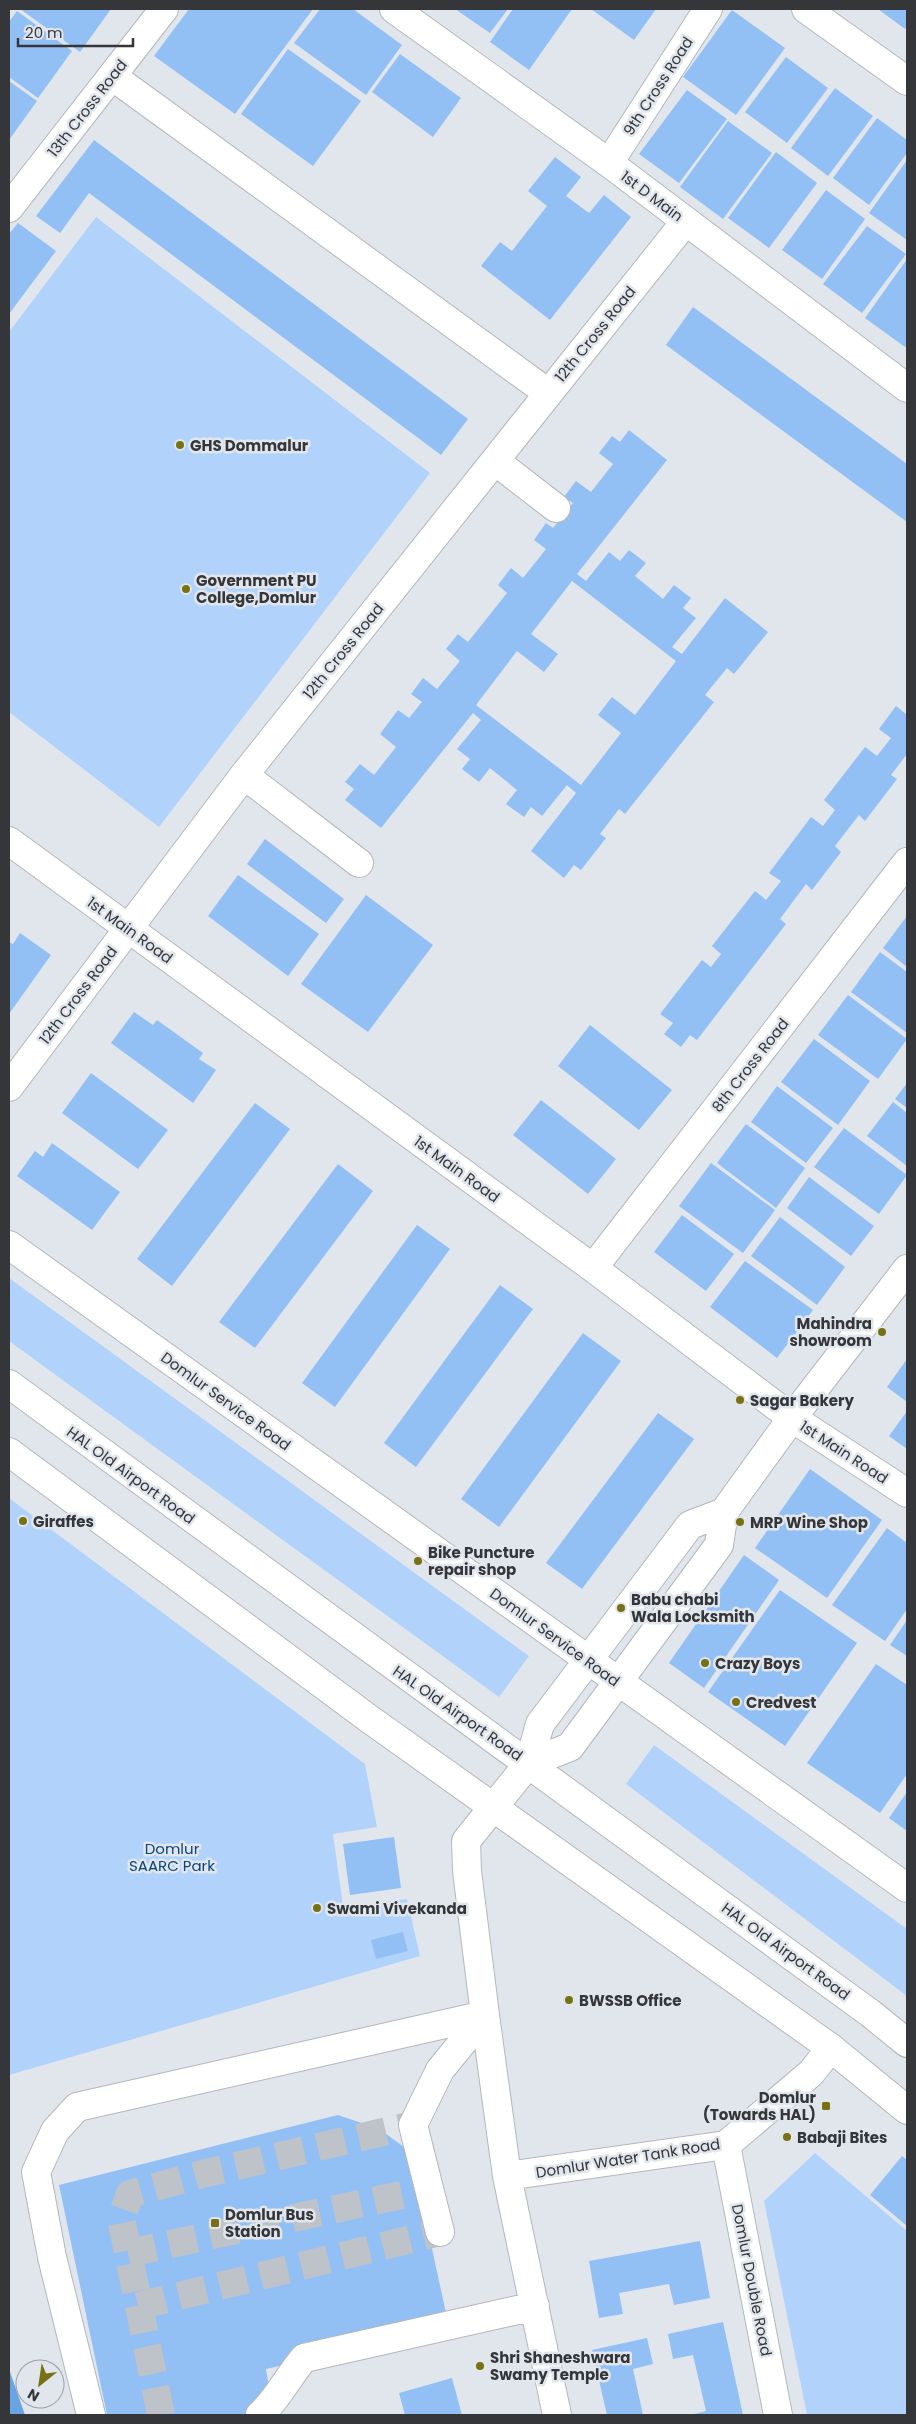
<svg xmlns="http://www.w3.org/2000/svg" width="916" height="2424" font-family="Poppins,sans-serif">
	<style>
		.green { fill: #b1d3fb }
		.water { fill: #6ba4e4 }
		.building { fill: #92bff4; fill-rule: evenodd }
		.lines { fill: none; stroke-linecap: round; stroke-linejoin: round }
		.minor-tunnel { stroke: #bec3c9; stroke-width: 28; stroke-dasharray: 28 14; stroke-linecap: butt }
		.minor-casing { stroke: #b2b7bd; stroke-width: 30 }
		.major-casing { stroke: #b2b7bd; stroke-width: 30 }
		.minor { stroke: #fff; stroke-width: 28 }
		.major { stroke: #fff; stroke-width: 28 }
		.poi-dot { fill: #777113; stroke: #e1e6ed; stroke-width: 2 }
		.labels { text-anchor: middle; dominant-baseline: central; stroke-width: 5; stroke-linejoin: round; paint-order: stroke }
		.street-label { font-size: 15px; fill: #343639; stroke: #e1e6ed }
		.poi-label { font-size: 15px; font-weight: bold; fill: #343639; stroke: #e1e6ed; text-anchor: start }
		.park-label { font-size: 15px; fill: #084680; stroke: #e1e6ed }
	</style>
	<rect width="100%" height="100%" fill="#e1e6ed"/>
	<!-- green -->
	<path class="green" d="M96,217L430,473L159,827L9,712V332Z
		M9,1278L529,1656L499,1697L9,1341Z
		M9,1498L365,1764L377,1827L333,1834L343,1906L407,1899L420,1956L9,2075Z
		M654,1745L907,1929V1996L626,1784Z
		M815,2153L907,2231V2415H807L764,2201Z"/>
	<!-- water -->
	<path class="water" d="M9,2369L25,2415H9Z"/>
	<!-- building -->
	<path class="building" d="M20,9H111L80,52Z
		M189,9H313L235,114L154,56Z
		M320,9H353L402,45L366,95L294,43Z
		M455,9H508L490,33Z
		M513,9H572L529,70L490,42Z
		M591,9H656L634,40Z
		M878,9H907V25L905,29Z
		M732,10L785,48L736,115L683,77Z
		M17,11L72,51L38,98L9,77V22Z
		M288,49L361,101L313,166L241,114Z
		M400,54L461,98L433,137L372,92Z
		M786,57L828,88L787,143L745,112Z
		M9,81L37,101L9,140Z
		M835,88L873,116L828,176L791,148Z
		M687,90L727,119L679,183L639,154Z
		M877,118L907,140V153L869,205L833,178Z
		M728,121L772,153L723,219L680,187Z
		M94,140L468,419L441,455L89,193L60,233L36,216Z
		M776,152L817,183L769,248L728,218Z
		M555,157L581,177L566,196L589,213L604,195L631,217L550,320L481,266L500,242L512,251L547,206L528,191Z
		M907,160V240L869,213Z
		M826,190L865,219L822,279L782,250Z
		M18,223L56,251L9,314V234Z
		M867,226L906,254L862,313L823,284Z
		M907,259V344L905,347L865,318Z
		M693,307L907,464V522L666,345Z
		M629,430L667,460L577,574L586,581L609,552L620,561L629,550L646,563L635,576L663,599L674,585L691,598L683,608L696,618L672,647L682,654L725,598L768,632L734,674L727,668L705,695L714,702L625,814L619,809L600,834L606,838L581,870L574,865L564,878L531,851L576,793L567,785L542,816L531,807L524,817L506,804L517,790L490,768L479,782L462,769L470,759L457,749L481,720L473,713L381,828L345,800L354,789L345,782L360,764L374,775L396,747L380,734L398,710L409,718L422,702L411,694L423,678L437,689L460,661L446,649L458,634L468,642L507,593L498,585L511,568L523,578L546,549L534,540L546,523L553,528L573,503L564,497L576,481L591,492L613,464L599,453L612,436L620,442ZM572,581L676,661L635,715L612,697L598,715L621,733L581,785L476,705L517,651L544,672L558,654L531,634Z
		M896,706L907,715V754L891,775L897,779L865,821L859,815L835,846L841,852L812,890L806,884L780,919L786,924L697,1040L690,1035L681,1047L664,1034L673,1023L660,1014L702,960L711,967L721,954L712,946L755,891L766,900L781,881L769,873L811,817L823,826L835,810L824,800L865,747L877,756L891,738L879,729Z
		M265,839L344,899L326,923L247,864Z
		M238,875L319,934L288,976L208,916Z
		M366,895L433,945L368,1032L301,984Z
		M907,916V967L883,948Z
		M20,933L51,955L9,1014V942L13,944Z
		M880,952L907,972V1033L851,992Z
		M848,995L907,1039L878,1079L818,1035Z
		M134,1012L153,1025L157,1020L203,1053L199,1059L216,1070L193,1103L111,1043Z
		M590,1025L672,1090L639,1130L558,1066Z
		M814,1039L870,1081L838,1125L781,1082Z
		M91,1073L168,1130L138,1169L62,1113Z
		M907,1083V1108L895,1099Z
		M777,1086L833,1128L806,1163L751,1122Z
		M541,1100L616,1159L588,1194L513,1135Z
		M893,1102L907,1113V1166L867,1136Z
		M255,1103L290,1129L172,1286L137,1259Z
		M746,1124L805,1168L776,1208L717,1163Z
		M844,1128L907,1175L879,1214L814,1167Z
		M52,1143L120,1192L92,1230L17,1176L35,1151L43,1157Z
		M711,1163L775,1210L743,1253L679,1206Z
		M338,1164L373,1191L255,1348L219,1322Z
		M809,1177L874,1226L851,1256L787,1208Z
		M682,1215L734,1254L706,1291L654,1252Z
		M780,1217L845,1267L817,1305L751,1256Z
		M417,1225L450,1249L335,1407L302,1383Z
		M745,1261L813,1310L777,1358L710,1307Z
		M500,1285L533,1309L416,1467L384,1443Z
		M583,1333L621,1361L499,1527L461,1499Z
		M907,1359V1402L887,1387Z
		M907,1411V1449L889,1436Z
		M658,1413L694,1439L582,1589L546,1563Z
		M810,1469L882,1520L827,1598L755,1548Z
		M887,1528L907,1543V1609L885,1641L832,1605Z
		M744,1555L779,1580L704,1688L669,1663Z
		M780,1590L857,1643L785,1746L708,1692Z
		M907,1620V1656L890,1645Z
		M876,1664L907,1685V1774L880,1813L807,1763Z
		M907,1792V1831L889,1818Z
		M394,1837L401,1888L350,1895L343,1844Z
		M403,1932L408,1951L376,1959L371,1940Z
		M338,2115L379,2129L411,2152L449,2327L266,2369L273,2412L258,2415H107L59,2185Z
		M902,2156L907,2160V2226L870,2195Z
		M700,2241L710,2298L674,2305L669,2284L619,2293L623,2314L599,2318L589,2261Z
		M723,2322L743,2415H690L706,2411L693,2355L673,2359L668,2334Z
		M647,2338L653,2364L633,2369L643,2415H607L592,2350Z
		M452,2378L462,2415H405L399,2393Z"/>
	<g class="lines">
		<!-- minor-tunnel -->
		<path class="minor-tunnel" d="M128,2253L430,2189
			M138,2306L440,2232
			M161,2415L121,2218L130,2194L206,2173L413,2125"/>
		<defs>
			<path id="minor" d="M394,9L609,163L907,388
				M806,9L907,81
				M112,76L548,393
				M609,163L708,9
				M9,208L164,9
				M495,461L556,508
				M244,775L359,863
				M9,841L593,1268L792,1418L907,1493
				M9,1087L244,775L686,221
				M9,1245L907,1888
				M593,1268L907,862
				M529,1763L570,1747L719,1545L724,1512L792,1418L907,1269
				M726,2145L778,2415
				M507,2176L726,2145L811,2073L831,2048
				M440,2232L413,2125L440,2070L485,2015
				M91,2415L52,2257L36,2172L55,2131L77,2107L485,2015
				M260,2415C278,2398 288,2377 304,2358L535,2306
				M557,2415L507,2176L485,2015L467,1871L466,1841L529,1763L540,1724L690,1525L724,1512"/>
			<path id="major" d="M9,1384C295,1596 583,1803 870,2013L907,2043
				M9,1452L368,1718L831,2048L907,2110"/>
		</defs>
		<!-- minor casing -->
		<use href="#minor" class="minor-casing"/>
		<!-- major casing -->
		<use href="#major" class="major-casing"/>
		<!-- minor -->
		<use href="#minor" class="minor"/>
		<!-- major -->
		<use href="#major" class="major"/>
	</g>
	<!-- markers -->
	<g class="poi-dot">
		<circle cx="180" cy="445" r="5"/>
		<circle cx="186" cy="589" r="5"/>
		<circle cx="882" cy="1332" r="5"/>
		<circle cx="740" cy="1400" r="5"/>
		<circle cx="23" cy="1521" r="5"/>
		<circle cx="740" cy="1522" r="5"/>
		<circle cx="418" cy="1561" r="5"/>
		<circle cx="621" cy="1608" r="5"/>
		<circle cx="705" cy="1663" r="5"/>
		<circle cx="736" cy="1702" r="5"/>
		<circle cx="317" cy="1908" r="5"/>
		<circle cx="569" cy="2000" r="5"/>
		<rect x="821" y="2101" width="10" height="10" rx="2.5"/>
		<circle cx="787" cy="2137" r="5"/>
		<rect x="210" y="2218" width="10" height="10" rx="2.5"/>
		<circle cx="480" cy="2366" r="5"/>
	</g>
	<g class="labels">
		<!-- street labels -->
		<g class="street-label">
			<text transform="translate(658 86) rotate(-57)">9th Cross Road</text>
			<text transform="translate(87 108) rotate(-52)">13th Cross Road</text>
			<text transform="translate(652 196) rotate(37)">1st D Main</text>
			<text transform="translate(595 334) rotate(-51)">12th Cross Road</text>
			<text transform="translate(343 651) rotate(-51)">12th Cross Road</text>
			<text transform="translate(130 930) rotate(36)">1st Main Road</text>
			<text transform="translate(78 995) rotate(-53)">12th Cross Road</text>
			<text transform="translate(750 1065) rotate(-52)">8th Cross Road</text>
			<text transform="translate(457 1169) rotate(36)">1st Main Road</text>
			<text transform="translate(226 1401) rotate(36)">Domlur Service Road</text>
			<text transform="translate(844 1452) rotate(33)">1st Main Road</text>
			<text transform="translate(131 1475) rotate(36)">HAL Old Airport Road</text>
			<text transform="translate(555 1637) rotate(36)">Domlur Service Road</text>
			<text transform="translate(458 1713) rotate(35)">HAL Old Airport Road</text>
			<text transform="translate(786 1951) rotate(36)">HAL Old Airport Road</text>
			<text transform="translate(628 2158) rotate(-9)">Domlur Water Tank Road</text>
			<text transform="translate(752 2280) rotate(79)">Domlur Double Road</text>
		</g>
		<!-- poi labels -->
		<g class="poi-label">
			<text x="190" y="445">GHS Dommalur</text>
			<text x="196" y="580">Government PU<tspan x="196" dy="17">College,Domlur</tspan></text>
			<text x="872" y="1323" text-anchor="end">Mahindra<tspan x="872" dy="17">showroom</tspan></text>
			<text x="750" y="1400">Sagar Bakery</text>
			<text x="33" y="1521">Giraffes</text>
			<text x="750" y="1522">MRP Wine Shop</text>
			<text x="428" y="1552">Bike Puncture<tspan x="428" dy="17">repair shop</tspan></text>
			<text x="631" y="1599">Babu chabi<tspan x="631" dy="17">Wala Locksmith</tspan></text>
			<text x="715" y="1663">Crazy Boys</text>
			<text x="746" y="1702">Credvest</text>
			<text x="327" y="1908">Swami Vivekanda</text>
			<text x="579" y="2000">BWSSB Office</text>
			<text x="816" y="2097" text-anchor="end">Domlur<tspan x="816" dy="17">(Towards HAL)</tspan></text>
			<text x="797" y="2137">Babaji Bites</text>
			<text x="225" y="2214">Domlur Bus<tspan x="225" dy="17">Station</tspan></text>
			<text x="490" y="2357">Shri Shaneshwara<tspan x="490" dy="17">Swamy Temple</tspan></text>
		</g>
		<!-- park labels -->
		<g class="park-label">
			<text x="172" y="1848">Domlur<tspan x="172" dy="17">SAARC Park</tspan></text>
		</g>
	</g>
	<!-- border -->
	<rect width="916" height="2424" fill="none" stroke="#343639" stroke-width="20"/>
	<!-- north arrow -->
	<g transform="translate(40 2384) rotate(210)"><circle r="24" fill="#e1e6ed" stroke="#9ca0a5"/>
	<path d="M0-4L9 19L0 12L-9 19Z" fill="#777113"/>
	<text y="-8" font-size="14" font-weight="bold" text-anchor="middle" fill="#343639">N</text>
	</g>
	<!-- scale -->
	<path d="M18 38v8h115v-8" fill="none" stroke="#343639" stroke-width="2.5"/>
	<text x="25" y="38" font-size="15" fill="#343639" stroke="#e1e6ed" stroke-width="4" paint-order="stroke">20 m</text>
</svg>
